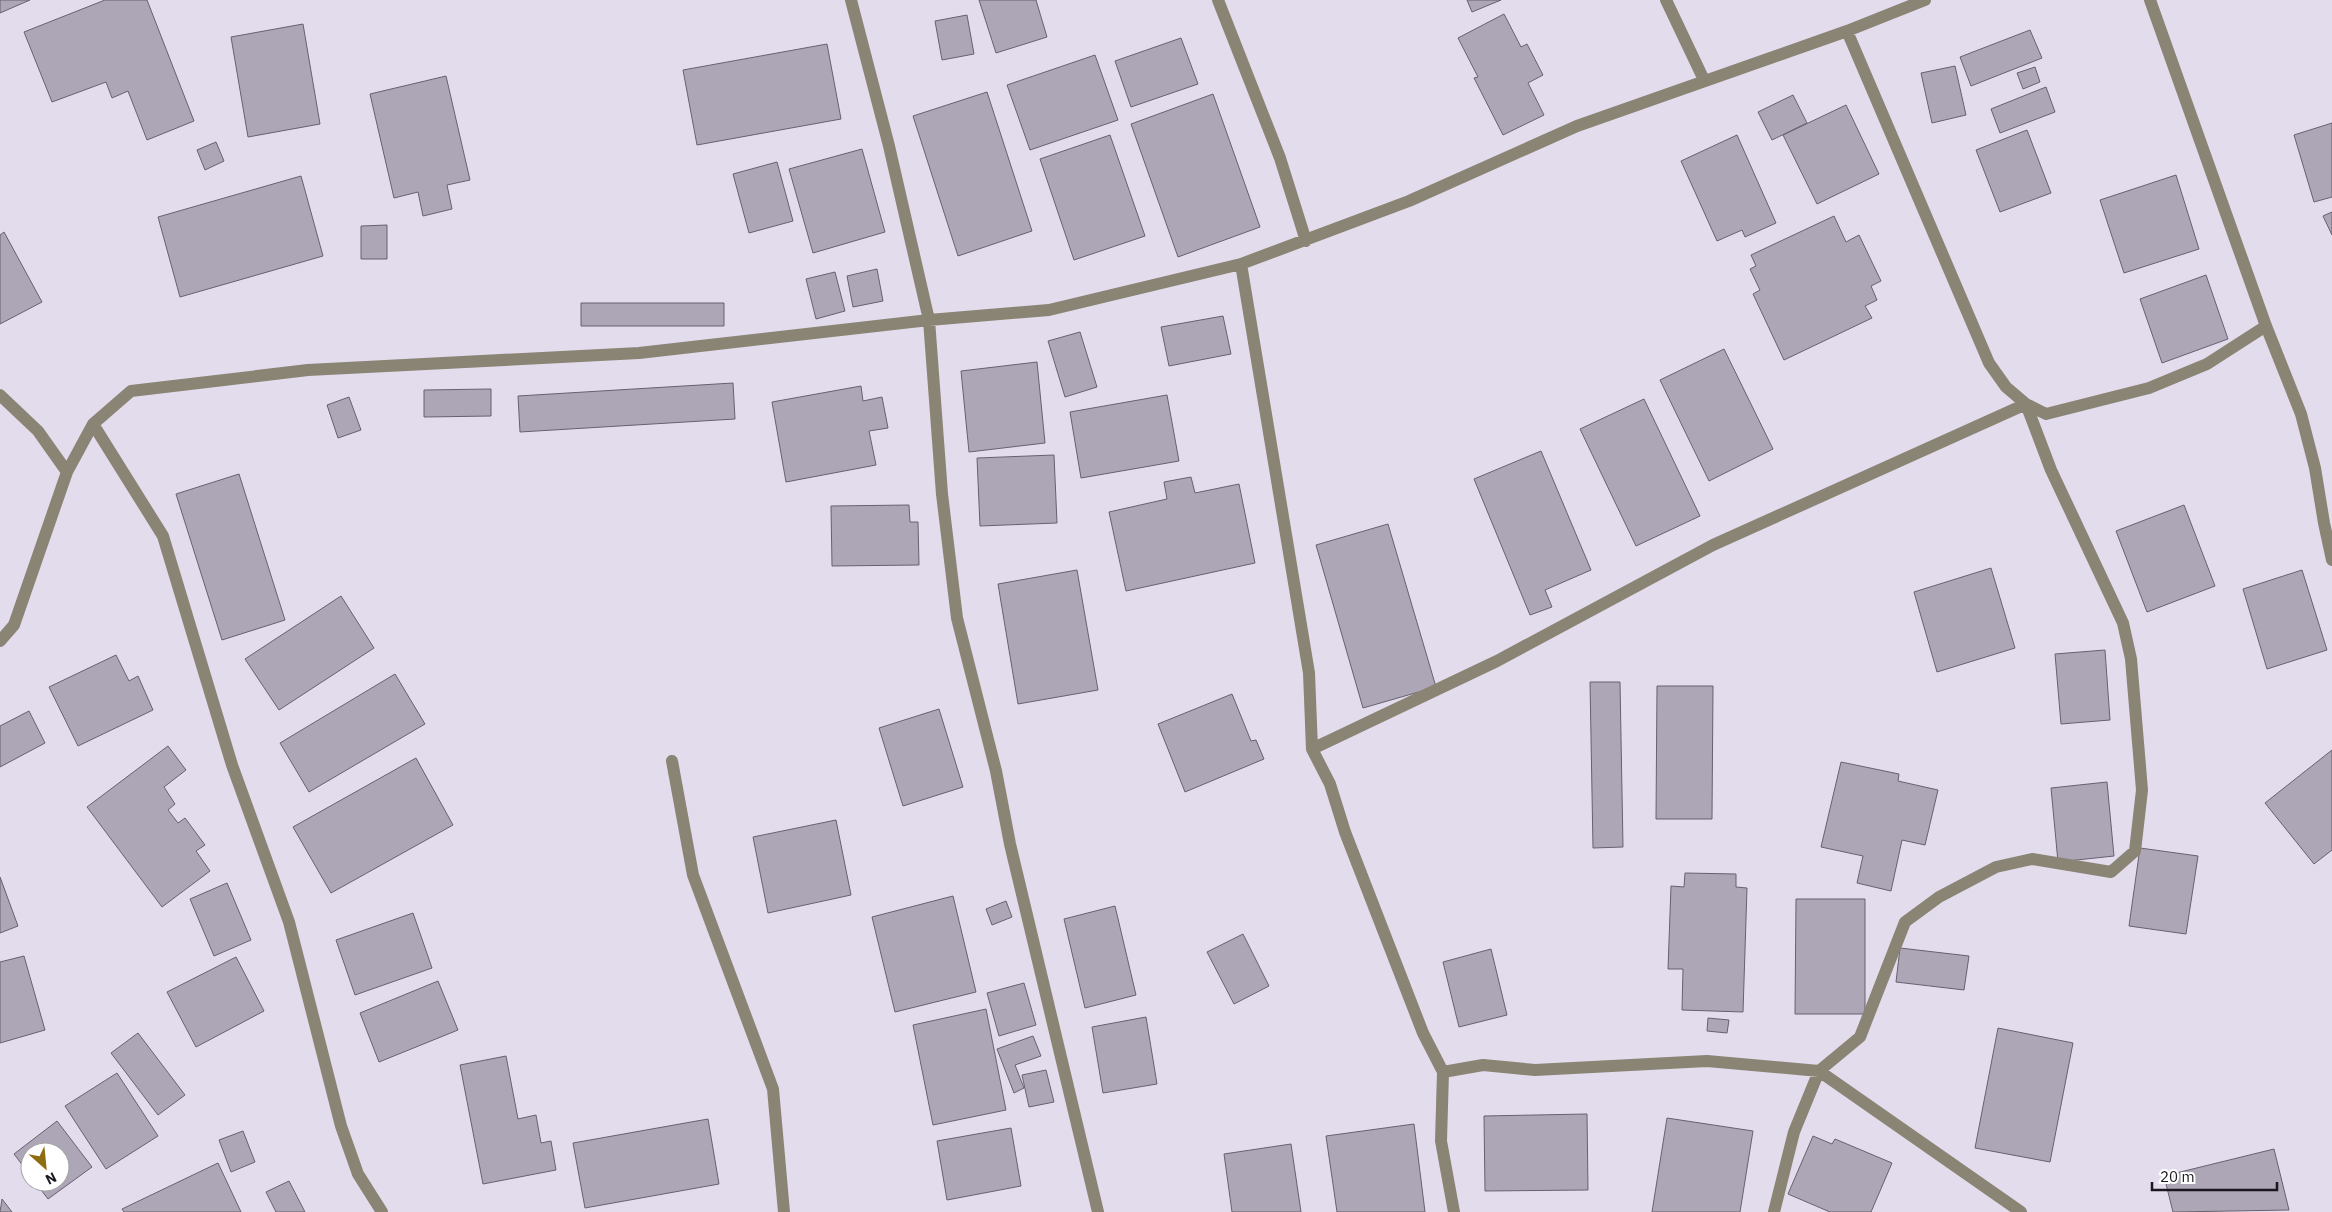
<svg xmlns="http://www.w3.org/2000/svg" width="2332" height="1212" font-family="'IBM Plex Sans',sans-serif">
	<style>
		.building { fill: #ada6b6; stroke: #67616f }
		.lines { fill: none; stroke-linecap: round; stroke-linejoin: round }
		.minor { stroke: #898474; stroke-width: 12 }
	</style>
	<rect width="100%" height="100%" fill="#e3dced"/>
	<!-- building -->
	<path class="building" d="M0,0H30L0,13Z
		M105,0H147L194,121L147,140L128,91L112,98L106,82L52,102L24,32Z
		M979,0H1036L1047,37L996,53Z
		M1467,0H1501L1472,12Z
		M1504,14L1521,47L1527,44L1543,75L1528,83L1544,115L1503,135L1474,78L1478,77L1458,38Z
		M967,15L974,54L942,60L935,21Z
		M303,24L320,124L248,137L231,37Z
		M2030,30L2042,58L1971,86L1960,57Z
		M1181,38L1198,84L1131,107L1115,61Z
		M827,44L841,119L697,145L683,70Z
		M1095,55L1118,120L1030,150L1007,85Z
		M1955,66L1966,115L1932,123L1921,73Z
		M2035,67L2040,82L2023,89L2017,73Z
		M446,76L470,180L447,185L452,209L423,216L418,192L394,198L370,94Z
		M2046,87L2055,112L2000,133L1991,109Z
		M987,92L1032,231L958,256L913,116Z
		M1213,94L1260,227L1178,257L1131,124Z
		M1793,95L1807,123L1772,140L1758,112Z
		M1846,105L1879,174L1817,204L1783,135Z
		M2332,123V197L2314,202L2294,135Z
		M2027,130L2051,193L2000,212L1976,150Z
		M1110,135L1145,236L1074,260L1040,159Z
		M1737,135L1776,223L1745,237L1742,230L1717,241L1681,161Z
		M216,142L224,161L205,170L197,150Z
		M862,149L885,232L813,253L789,169Z
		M777,162L793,221L749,233L733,174Z
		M2176,175L2199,249L2124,273L2100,200Z
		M301,176L323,256L180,297L158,217Z
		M2332,212V235L2323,216Z
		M1834,216L1846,242L1859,235L1881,281L1871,286L1877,300L1865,306L1872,318L1784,360L1753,294L1760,290L1750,269L1756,266L1751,255Z
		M387,225V259H361V226Z
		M4,232L42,302L0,324V235Z
		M877,269L883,301L853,307L847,276Z
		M835,272L845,311L816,319L806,279Z
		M2206,275L2228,339L2162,363L2140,299Z
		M581,303H724V326H581Z
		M1223,316L1231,354L1169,366L1161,327Z
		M1080,332L1097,387L1065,397L1048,341Z
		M1724,349L1773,449L1709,481L1660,380Z
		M1037,362L1045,443L969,452L961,371Z
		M733,383L735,419L520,432L518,396Z
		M861,386L863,401L882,397L888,428L869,431L876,465L786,482L772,402Z
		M491,389V416L424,417V390Z
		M1167,395L1179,461L1081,478L1070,412Z
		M349,397L361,430L338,438L327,405Z
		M1644,399L1700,516L1636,546L1580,429Z
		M1541,451L1591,570L1545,590L1552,607L1530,615L1474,479Z
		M1054,455L1057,523L980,526L977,458Z
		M239,474L285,620L222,640L176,494Z
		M1191,477L1195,493L1239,484L1255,563L1126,591L1109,512L1167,499L1164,482Z
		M909,505L910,522H918L919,565L832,566L831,506Z
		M2184,505L2215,586L2147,612L2116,531Z
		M1388,524L1436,687L1363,708L1316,545Z
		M1991,568L2015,648L1937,672L1914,592Z
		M1077,570L1098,690L1018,704L998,584Z
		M2302,570L2327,650L2267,669L2243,589Z
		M341,596L374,648L279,710L245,659Z
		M2105,650L2110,720L2061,724L2055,654Z
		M116,655L129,681L138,676L153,710L78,746L49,687Z
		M395,674L425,724L309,792L280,743Z
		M1590,682H1620L1623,847L1593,848Z
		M1657,686H1713L1712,819H1656Z
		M1232,694L1251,741L1256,740L1264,759L1185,792L1158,724Z
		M939,709L963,787L903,806L879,728Z
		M29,711L45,743L0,767V726Z
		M168,746L186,770L164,787L175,804L168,810L178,823L185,818L205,845L196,851L210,871L162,907L87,807Z
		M2332,750V850L2314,864L2265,803Z
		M416,758L453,825L331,893L293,827Z
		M1841,762L1899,774L1898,781L1938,790L1925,845L1902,840L1891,891L1857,883L1863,856L1821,847Z
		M2107,782L2114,856L2058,862L2051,788Z
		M836,820L851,895L768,913L753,837Z
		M2140,848L2198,856L2186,934L2129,926Z
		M1685,873L1736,874V887L1747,888L1743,1012L1682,1010L1683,969H1668L1671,886L1684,887Z
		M0,877L18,926L0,933Z
		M227,883L251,940L214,956L190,899Z
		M953,896L976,992L895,1012L872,917Z
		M1796,899H1865V1014H1795Z
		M1006,901L1012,917L992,925L986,909Z
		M1115,906L1136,995L1085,1008L1064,919Z
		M413,913L432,968L355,995L336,940Z
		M1243,934L1269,986L1234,1004L1207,952Z
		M1900,948L1969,956L1964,990L1896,982Z
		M1491,949L1507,1015L1459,1027L1443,962Z
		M24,956L45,1030L0,1043V962Z
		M236,957L264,1011L196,1047L167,992Z
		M438,981L458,1030L379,1062L360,1013Z
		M1024,983L1036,1025L999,1036L987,993Z
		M986,1009L1006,1110L933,1125L913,1025Z
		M1146,1017L1157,1084L1103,1093L1092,1027Z
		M1708,1018L1729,1020L1727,1033L1707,1031Z
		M1998,1028L2073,1043L2050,1162L1975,1148Z
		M138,1033L185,1095L158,1115L111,1053Z
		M1033,1036L1041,1056L1015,1065L1024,1088L1014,1093L997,1049Z
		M506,1056L518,1119L536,1115L541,1143L551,1141L556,1170L483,1184L460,1065Z
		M1046,1070L1054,1102L1029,1107L1022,1075Z
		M117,1073L158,1136L106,1169L65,1106Z
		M1587,1114L1588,1190L1485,1191L1484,1116Z
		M1667,1118L1753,1131L1740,1212H1652Z
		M708,1119L719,1184L585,1208L573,1143Z
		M57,1121L92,1167L48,1199L35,1182H60V1152H30V1175L14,1154Z
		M1414,1124L1425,1212H1337L1326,1136Z
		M1011,1128L1021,1186L947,1200L937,1141Z
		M243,1131L255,1162L231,1172L219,1140Z
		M1813,1136L1832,1144L1835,1139L1892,1163L1871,1212H1830L1788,1194Z
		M1291,1144L1301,1212H1232L1224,1154Z
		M2274,1149L2289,1210L2173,1212L2164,1176Z
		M218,1163L241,1212H124L122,1209Z
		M289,1181L305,1212H276L266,1192Z
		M2,1199L12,1212H0Z"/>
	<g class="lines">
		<!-- minor -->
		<path class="minor" d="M851,0L889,146L929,320L942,494L957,618L996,771L1010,844L1098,1212
			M1218,0L1280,158L1306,241
			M1666,0L1704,80
			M2150,0L2266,326L2301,414L2315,468L2324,523L2332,560
			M1241,264L1309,673L1312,749L1330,784L1345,832L1423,1033L1443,1072L1483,1065L1535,1070L1707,1061L1819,1071L2021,1212
			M0,395L38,431L67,472
			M93,424L163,536L232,765L289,922L341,1126L358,1174L382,1212
			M0,641L14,625L67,472L93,424L131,391L308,370L639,353L929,320L1049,310L1241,264L1409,201L1577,126L1847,31L1925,0
			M1312,749L1497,661L1713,545L2026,404L2006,387L1989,363L1847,31
			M672,761L693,875L773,1089L784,1212
			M1443,1072L1441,1141L1454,1212
			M1774,1212L1794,1132L1819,1071L1860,1037L1905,922L1939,897L1996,867L2032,859L2111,872L2135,851L2142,790L2131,659L2123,623L2051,470L2026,404L2046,414L2149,388L2207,364L2266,326"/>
	</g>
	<!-- north arrow -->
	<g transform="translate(45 1167) rotate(153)"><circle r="24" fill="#ffffff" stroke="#a3a3a5"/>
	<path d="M0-4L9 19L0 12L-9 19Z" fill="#8e6c10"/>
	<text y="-8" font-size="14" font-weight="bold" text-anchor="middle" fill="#1a181e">N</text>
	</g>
	<!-- scale -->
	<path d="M2152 1182v8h125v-8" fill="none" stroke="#1a181e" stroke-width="2.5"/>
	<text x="2160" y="1182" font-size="15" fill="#1a181e" stroke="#ffffff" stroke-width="4" paint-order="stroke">20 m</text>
</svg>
